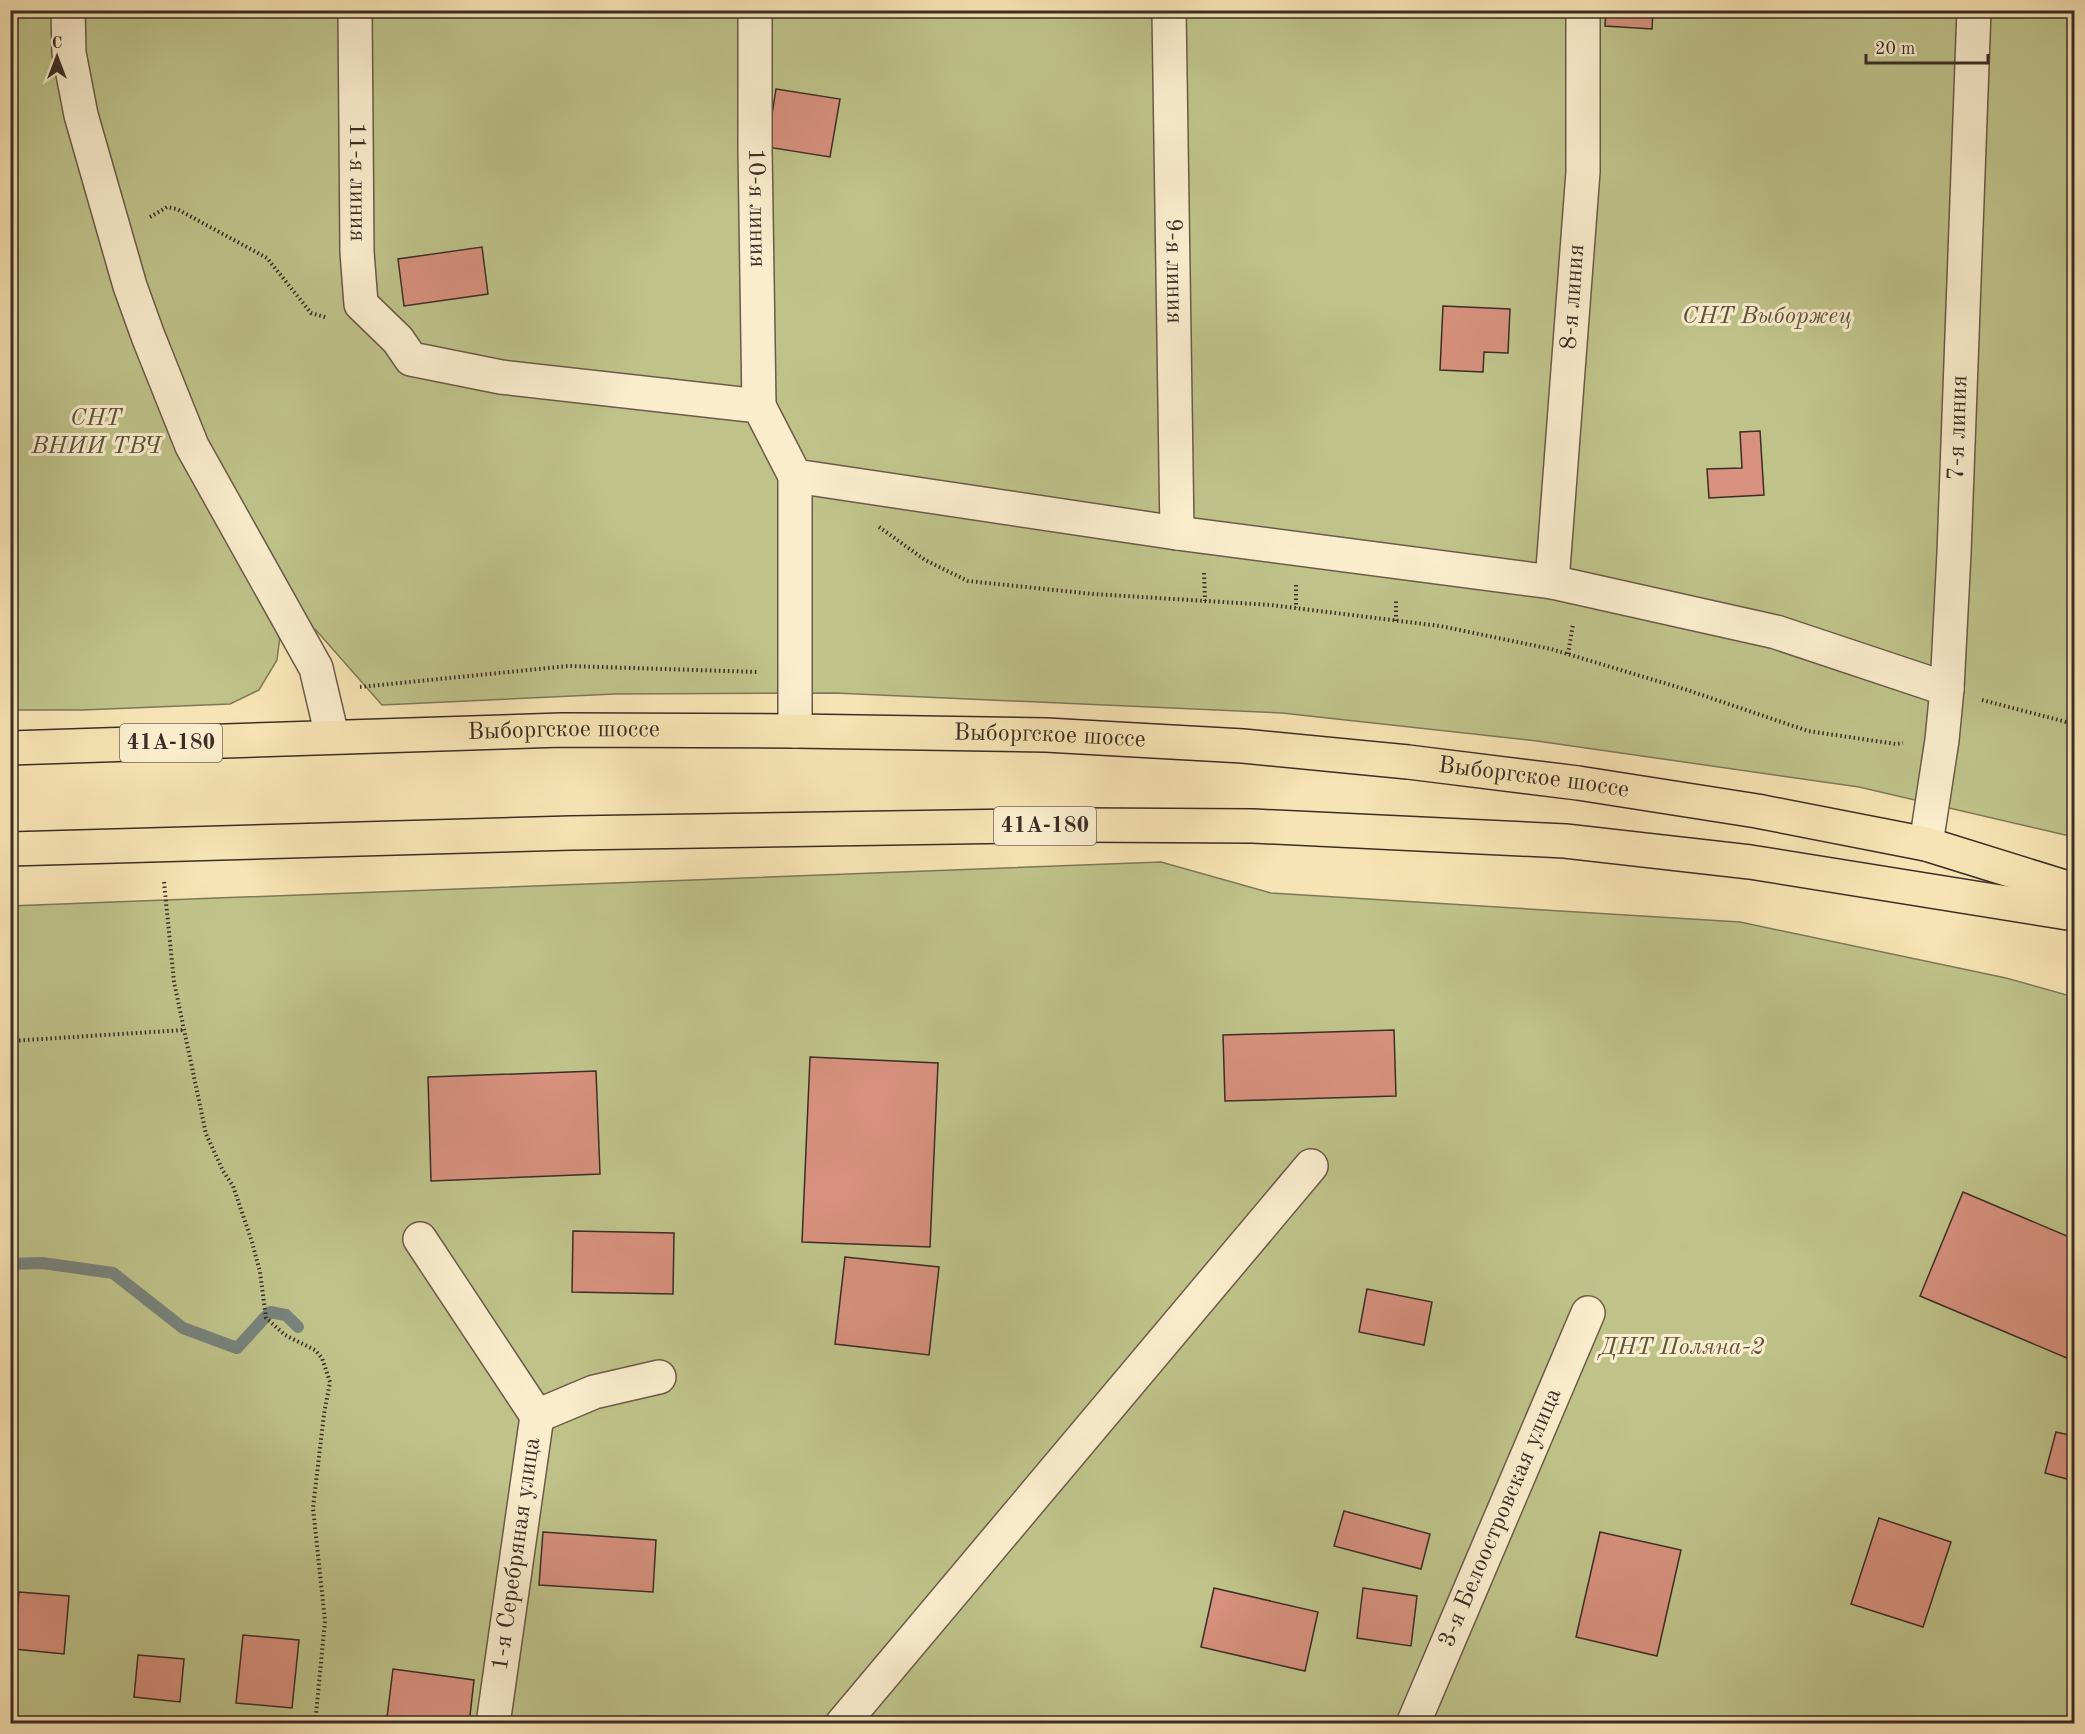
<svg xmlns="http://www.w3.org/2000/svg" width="2085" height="1734" font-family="'Old Standard TT',serif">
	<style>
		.green { fill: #bfc38a; stroke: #7e7858; stroke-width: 1.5 }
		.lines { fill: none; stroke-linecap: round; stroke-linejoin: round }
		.stream { stroke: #78837c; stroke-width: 12 }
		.building { fill: #d7917e; stroke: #3d2d27; stroke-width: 1.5 }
		.minor-casing { stroke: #6c5a4a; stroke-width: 36 }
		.major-casing { stroke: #3d2d27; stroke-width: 36 }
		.path { stroke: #3d2d27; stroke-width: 4; stroke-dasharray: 1.5 3; stroke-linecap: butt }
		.minor { stroke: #faedce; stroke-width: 33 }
		.major { stroke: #f7e3b3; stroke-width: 33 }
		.labels { text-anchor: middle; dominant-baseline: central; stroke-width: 6; stroke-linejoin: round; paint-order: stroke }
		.shield { fill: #faedce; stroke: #766759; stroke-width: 1.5 }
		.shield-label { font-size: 22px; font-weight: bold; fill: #3d2d27 }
		.street-label { font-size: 24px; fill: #3d2d27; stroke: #faedce }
		.park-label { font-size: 24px; font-style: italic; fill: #5e5240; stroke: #faedce }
	</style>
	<rect width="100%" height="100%" fill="#f7e3b3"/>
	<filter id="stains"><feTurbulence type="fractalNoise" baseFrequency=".00333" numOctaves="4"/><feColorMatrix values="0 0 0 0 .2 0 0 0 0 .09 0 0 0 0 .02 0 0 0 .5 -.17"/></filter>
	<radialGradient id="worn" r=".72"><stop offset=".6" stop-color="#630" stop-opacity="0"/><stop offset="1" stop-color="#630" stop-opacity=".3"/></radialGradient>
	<!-- green -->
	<path class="green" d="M10,11H2074V837L1859,787L1537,741L1282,713L835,693L615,694L382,705L315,629L280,636L277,660L259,690L230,704L82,710H11Z
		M1161,862L1271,893L1740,922L2006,978L2074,997V1723H11L10,906Z"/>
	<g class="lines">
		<!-- stream -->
		<path class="stream" d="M10,1264L42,1263L113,1273L183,1328L237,1348L270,1312L286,1315L298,1327"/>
	</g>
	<!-- building -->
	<path class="building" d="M1606,10H1653L1652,29L1605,26Z
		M776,89L840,99L830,157L767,147Z
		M482,247L488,294L404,306L398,259Z
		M1443,306L1510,309L1508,353L1484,352L1483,372L1440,370Z
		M1760,431L1764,495L1709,498L1707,469L1742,468L1740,432Z
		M1394,1030L1396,1096L1225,1101L1223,1035Z
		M810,1057L938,1063L930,1247L802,1242Z
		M596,1071L600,1174L431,1181L428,1077Z
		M1963,1192L2074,1239V1361L1920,1296Z
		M573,1231L674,1233L673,1294L572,1292Z
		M845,1257L939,1267L929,1355L835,1344Z
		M1367,1289L1432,1302L1424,1345L1359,1332Z
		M2056,1432L2074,1436V1481L2045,1473Z
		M1344,1511L1430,1534L1421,1569L1334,1546Z
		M1879,1518L1951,1542L1923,1627L1851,1604Z
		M543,1532L656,1540L653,1592L539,1585Z
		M1600,1532L1681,1550L1657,1656L1576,1637Z
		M1214,1588L1318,1612L1305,1671L1201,1647Z
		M1363,1588L1417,1596L1411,1646L1357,1638Z
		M19,1592L69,1596L64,1654L14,1649Z
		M243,1635L299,1640L292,1708L236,1703Z
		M138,1655L184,1659L180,1702L134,1697Z
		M393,1669L474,1680L469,1724H435L387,1717Z
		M640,1716L679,1717V1724H640Z"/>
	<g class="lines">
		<defs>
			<g id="minor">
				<path d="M68,10L69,53L81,115L130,286L148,336L192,446L316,668L332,736"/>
				<path id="s1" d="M355,10L357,252L361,304L398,340L411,359L501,377L759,406L795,476L1177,533L1552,582L1776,632L1947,689"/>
				<path id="s2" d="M755,10V149L759,406"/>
				<path id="s3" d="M1169,10L1177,533"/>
				<path d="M795,476V731"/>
				<path id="s4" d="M1552,582L1583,172V10"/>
				<path id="s5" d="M1926,844L1942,740L1947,689L1954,553L1974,10"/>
				<path d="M420,1239L537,1416L493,1724"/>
				<path d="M537,1416L594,1392L659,1377"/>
				<path d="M842,1724L1311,1166"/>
				<path id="s6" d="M1413,1724L1588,1313"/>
			</g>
			<g id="major">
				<path id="s7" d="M10,748L562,730L795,731L1046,735L1243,746L1408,762L1578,783L1757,811L1926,844L2074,890"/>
				<path d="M10,849L571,833L1081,825L1253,826L1565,841L1750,862L2074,914"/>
			</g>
		</defs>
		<!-- minor casing -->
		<use href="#minor" class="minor-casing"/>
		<!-- major casing -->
		<use href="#major" class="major-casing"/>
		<!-- path -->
		<path class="path" d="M150,217L167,207L177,209L267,258L311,313L328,318
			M879,527L925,560L968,581L1093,594L1271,605L1440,626L1551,649L1684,689L1808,731L1896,744L1903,743
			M1204,573L1205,601
			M1296,585V608
			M1396,621V599
			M1568,654L1573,624
			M360,687L568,666L759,672
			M1982,700L2074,724
			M164,882L174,982L206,1134L223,1171L233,1186L252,1242L260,1272L266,1318L285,1335L315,1350L322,1358L330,1382L324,1414L313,1508L325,1621L315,1724
			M10,1041L184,1030"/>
		<!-- minor -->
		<use href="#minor" class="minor"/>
		<!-- major -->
		<use href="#major" class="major"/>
	</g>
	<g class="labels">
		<!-- shield labels -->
		<g class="shield">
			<rect x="120" y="724" width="102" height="38" rx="4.5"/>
			<rect x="994" y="807" width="102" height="38" rx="4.5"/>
		</g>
		<g class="shield-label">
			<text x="171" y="743">41А-180</text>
			<text x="1045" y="826">41А-180</text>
		</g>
		<!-- street labels -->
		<g class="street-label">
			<text stroke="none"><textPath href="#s1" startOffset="172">11-я линия</textPath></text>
			<text stroke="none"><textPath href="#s2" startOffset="198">10-я линия</textPath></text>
			<text stroke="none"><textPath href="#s3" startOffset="261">9-я линия</textPath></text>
			<text stroke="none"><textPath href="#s4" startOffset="286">8-я линия</textPath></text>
			<text stroke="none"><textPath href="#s5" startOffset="418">7-я линия</textPath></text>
			<text stroke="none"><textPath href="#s7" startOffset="554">Выборгское шоссе</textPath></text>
			<text stroke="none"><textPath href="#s7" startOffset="1040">Выборгское шоссе</textPath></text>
			<text stroke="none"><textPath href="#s7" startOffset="1526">Выборгское шоссе</textPath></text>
			<text stroke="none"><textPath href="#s6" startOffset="224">3-я Белоостровская улица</textPath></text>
			<text transform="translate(517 1554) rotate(-82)">1-я Серебряная улица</text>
		</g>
		<!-- park labels -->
		<g class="park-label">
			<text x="1767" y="317">СНТ Выборжец</text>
			<text x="96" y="419">СНТ<tspan x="96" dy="28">ВНИИ ТВЧ</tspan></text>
			<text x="1682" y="1348">ДНТ Поляна-2</text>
		</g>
	</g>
	<!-- margin -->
	<rect width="2085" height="1734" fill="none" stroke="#f7e3b3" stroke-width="36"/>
	<rect x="12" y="12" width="2061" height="1710" fill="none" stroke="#3d2d27" stroke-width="3"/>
	<rect x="18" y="18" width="2049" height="1698" fill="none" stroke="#3d2d27" stroke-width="1.5"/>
	<!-- north arrow -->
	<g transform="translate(57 57)" stroke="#faedce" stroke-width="4.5" paint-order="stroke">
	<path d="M0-4.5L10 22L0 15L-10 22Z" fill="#3d2d27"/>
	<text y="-9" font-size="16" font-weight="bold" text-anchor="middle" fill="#3d2d27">С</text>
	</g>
	<!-- scale -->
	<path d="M1866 54v9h122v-9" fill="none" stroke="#3d2d27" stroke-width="3"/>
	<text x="1875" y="54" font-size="18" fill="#3d2d27" stroke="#faedce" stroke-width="4.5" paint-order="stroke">20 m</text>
	<rect width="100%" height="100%" filter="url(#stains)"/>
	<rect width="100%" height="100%" fill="url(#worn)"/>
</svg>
